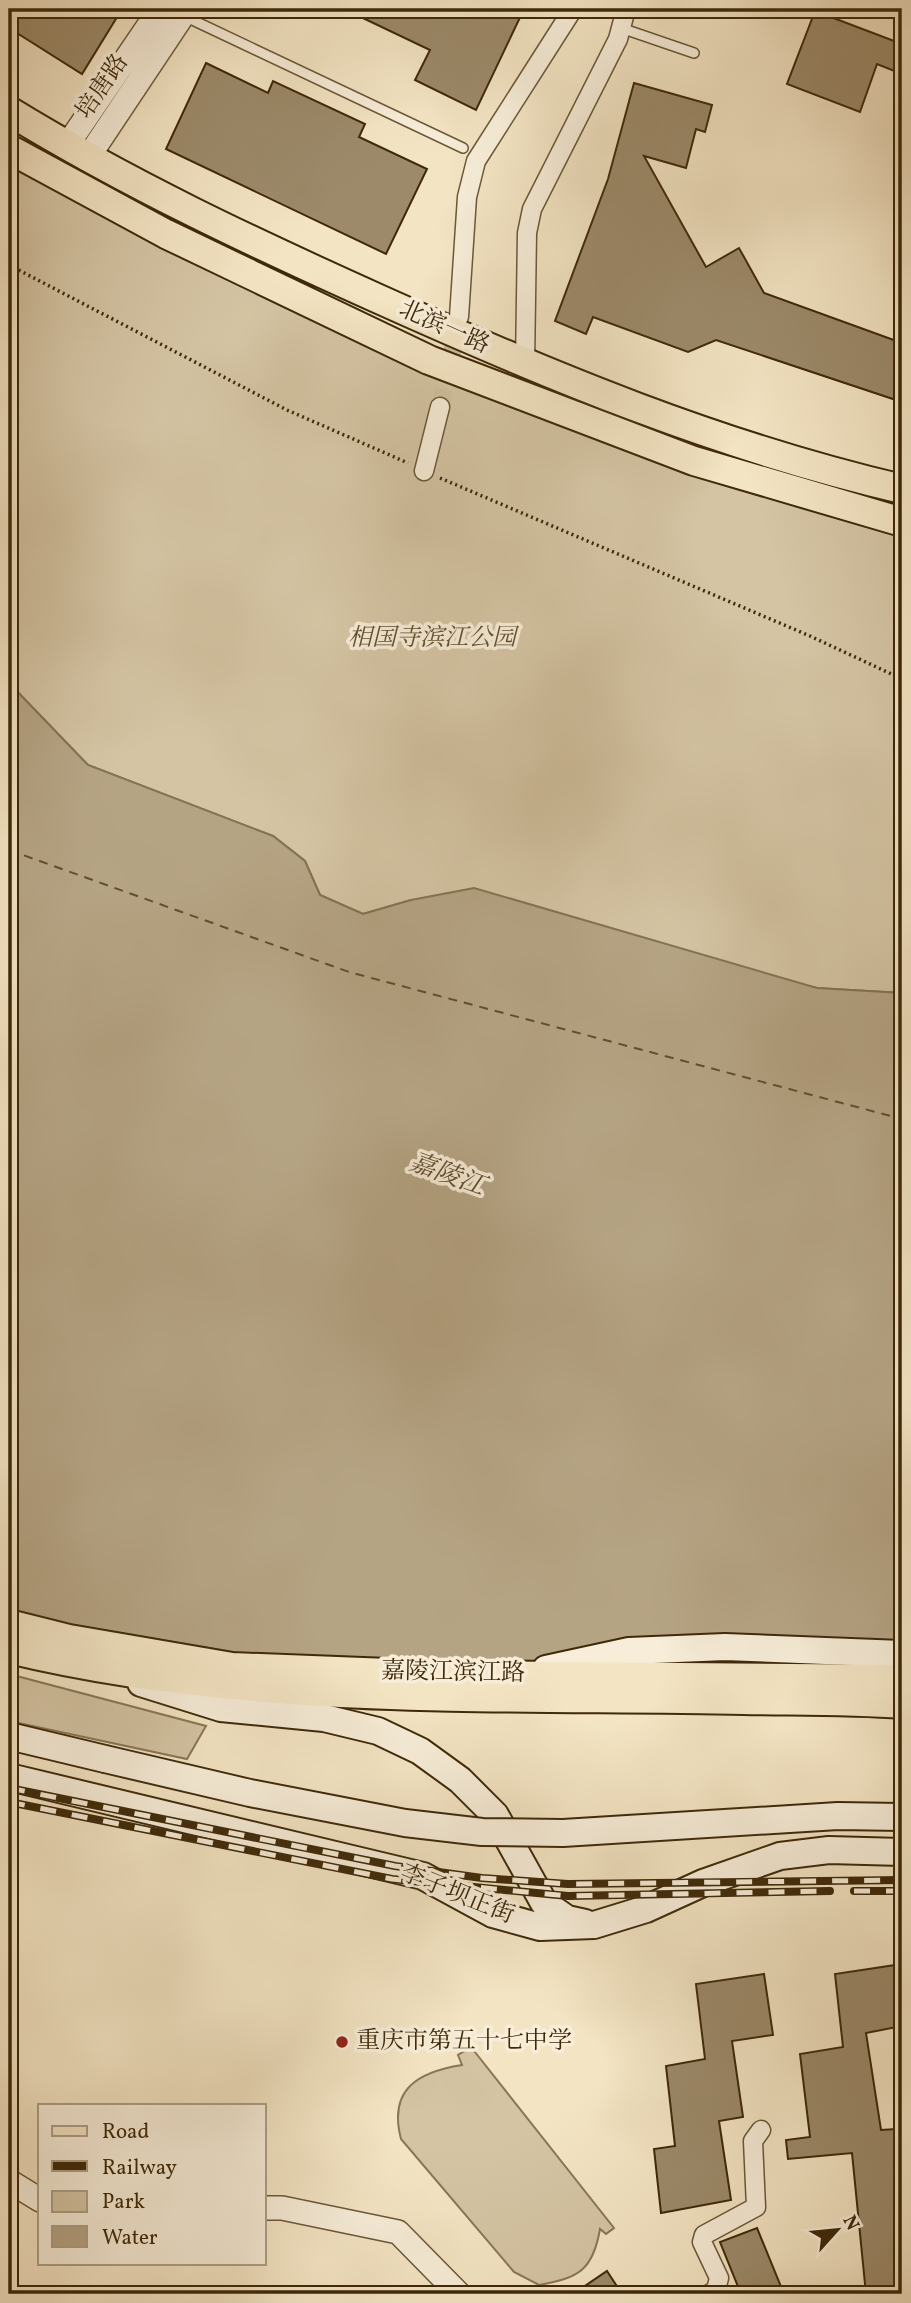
<svg xmlns="http://www.w3.org/2000/svg" width="911" height="2303" font-family="Vollkorn,'Noto Serif SC',serif">
	<style>
		.green { fill: #d4c4a3; stroke: #897656; stroke-width: 2 }
		.water { fill: #b5a484; stroke: #857353; stroke-width: 2 }
		.lines { fill: none; stroke-linecap: round; stroke-linejoin: round }
		.ferry { stroke: #624e2e; stroke-width: 2; stroke-dasharray: 9 7; stroke-linecap: butt }
		.building { fill: #9c8a6a; stroke: #3e2909; stroke-width: 2 }
		.minor-tunnel { stroke: #cfbf9e; stroke-width: 18; stroke-dasharray: 18 9; stroke-linecap: butt }
		.service-casing { stroke: #6b5838; stroke-width: 12 }
		.minor-casing { stroke: #6b5838; stroke-width: 21 }
		.tertiary-casing { stroke: #6b5838; stroke-width: 26 }
		.secondary-casing { stroke: #3e2909; stroke-width: 30 }
		.primary-casing { stroke: #3e2909; stroke-width: 32 }
		.path { stroke: #3e2909; stroke-width: 3.5; stroke-dasharray: 2 3.5; stroke-linecap: butt }
		.service { stroke: #f7edd8; stroke-width: 9 }
		.minor { stroke: #f7edd8; stroke-width: 18 }
		.tertiary { stroke: #f7edd8; stroke-width: 23 }
		.secondary { stroke: #f7edd8; stroke-width: 26 }
		.primary { stroke: #f3e4c3; stroke-width: 28 }
		.rail-casing { stroke: #3e2909; stroke-width: 8 }
		.rail { stroke: #f7edd8; stroke-width: 5; stroke-dasharray: 16; stroke-linecap: butt }
		.secondary-bridge-casing { stroke: #3e2909; stroke-width: 30; stroke-linecap: butt }
		.secondary-bridge { stroke: #f7edd8; stroke-width: 26 }
		.poi-dot { fill: #8f2418; stroke: #f7edd8; stroke-width: 2.5 }
		.labels { text-anchor: middle; dominant-baseline: central; stroke-width: 7; stroke-linejoin: round; paint-order: stroke }
		.street-label { font-size: 24px; fill: #3e2909; stroke: #f7edd8 }
		.park-label { font-size: 24px; font-style: italic; fill: #645030; stroke: #f7edd8 }
		.poi-label { font-size: 24px; fill: #3e2909; stroke: #f7edd8; text-anchor: start }
		.water-label { font-size: 26px; font-style: italic; fill: #624e2e; stroke: #f7edd8 }
	</style>
	<rect width="100%" height="100%" fill="#f3e4c3"/>
	<filter id="stains"><feTurbulence type="fractalNoise" baseFrequency=".00286" numOctaves="4"/><feColorMatrix values="0 0 0 0 .2 0 0 0 0 .09 0 0 0 0 .02 0 0 0 .5 -.17"/></filter>
	<radialGradient id="worn" r=".72"><stop offset=".6" stop-color="#630" stop-opacity="0"/><stop offset="1" stop-color="#630" stop-opacity=".3"/></radialGradient>
	<!-- green -->
	<path class="green" d="M9,163L693,470L902,536V993L817,988L411,900L363,914L320,895L305,861L273,836L88,765L9,683Z
		M9,1674L206,1726L187,1759L9,1721Z
		M471,2047L614,2228L606,2234L600,2229C593,2270 579,2278 539,2285L514,2272L401,2139C388,2089 418,2072 462,2065L458,2055Z"/>
	<!-- water -->
	<path class="water" d="M9,683L88,765L273,836L305,861L320,895L363,914L411,900L474,888L817,988L902,993V1657L573,1710L9,1614Z"/>
	<g class="lines">
		<!-- ferry -->
		<path class="ferry" d="M9,850L349,972L902,1119"/>
	</g>
	<!-- building -->
	<path class="building" d="M9,9H122L82,74L9,28Z
		M344,9H524L476,110L415,80L430,50Z
		M815,11L902,44V74L877,64L860,112L787,84Z
		M206,63L268,93L273,81L365,124L359,137L427,169L386,254L166,149Z
		M634,83L712,105L705,132L696,129L686,168L644,156L706,267L739,248L764,293L902,343V402L716,340L688,352L593,317L586,334L555,321L608,179Z
		M902,1964V2026L866,2033L881,2130L896,2129L902,2186V2294H866L852,2153L788,2159L786,2140L810,2137L800,2054L843,2047L835,1974Z
		M764,1974L773,2035L732,2041L743,2117L719,2121L731,2200L661,2213L654,2149L675,2146L666,2066L705,2059L696,1984Z
		M757,2228L784,2294H741L720,2242Z
		M607,2271L622,2294H573Z"/>
	<g class="lines">
		<!-- minor-tunnel -->
		<path class="minor-tunnel" d="M440,407L458,325"/>
		<defs>
			<path id="service" d="M184,16L463,148
				M621,28L694,53"/>
			<path id="minor" d="M459,317L467,197L476,161L573,9
				M525,364L527,233L532,209L618,39L626,9
				M424,471L440,407
				M709,2294L716,2290L719,2278L702,2242L704,2235L756,2207L753,2141L761,2130"/>
			<path id="tertiary" d="M66,147L160,9
				M87,159L187,9
				M9,2181L40,2200
				M264,2208H282L398,2232L459,2294"/>
			<path id="secondary" d="M546,1669L629,1651L725,1647L902,1654
				M141,1683L221,1708L324,1718L378,1731L420,1751L460,1780L495,1815L544,1903L567,1919L585,1923
				M9,1736L105,1759
				M9,1777L423,1876L493,1914L540,1927L594,1925L646,1909L703,1883L780,1856L829,1850L902,1852"/>
			<path id="primary" d="M9,111C128,184 254,243 381,300C550,376 721,447 902,489
				M9,149L166,234L429,360L694,461L902,522
				M9,1624L69,1639L232,1667L440,1675L902,1679
				M9,1649C248,1707 499,1695 743,1700C796,1701 849,1700 902,1704"/>
		</defs>
		<!-- service casing -->
		<use href="#service" class="service-casing"/>
		<!-- minor casing -->
		<use href="#minor" class="minor-casing"/>
		<!-- tertiary casing -->
		<use href="#tertiary" class="tertiary-casing"/>
		<!-- secondary casing -->
		<use href="#secondary" class="secondary-casing"/>
		<!-- primary casing -->
		<use href="#primary" class="primary-casing"/>
		<!-- path -->
		<path class="path" d="M9,265L287,410L408,463
			M440,478L810,636L902,679"/>
		<!-- service -->
		<use href="#service" class="service"/>
		<!-- minor -->
		<use href="#minor" class="minor"/>
		<!-- tertiary -->
		<use href="#tertiary" class="tertiary"/>
		<!-- secondary -->
		<use href="#secondary" class="secondary"/>
		<!-- primary -->
		<use href="#primary" class="primary"/>
		<defs>
			<path id="rail" d="M9,1788L395,1866L482,1878L568,1884L902,1880
				M9,1802L392,1879L568,1896L830,1891
				M854,1891H902"/>
		</defs>
		<!-- rail casing -->
		<use href="#rail" class="rail-casing"/>
		<!-- rail -->
		<use href="#rail" class="rail"/>
		<defs>
			<path id="secondary-bridge" d="M105,1759L250,1793L405,1823L482,1832L563,1833L838,1816L902,1817"/>
		</defs>
		<!-- secondary-bridge casing -->
		<use href="#secondary-bridge" class="secondary-bridge-casing"/>
		<!-- secondary-bridge -->
		<use href="#secondary-bridge" class="secondary-bridge"/>
	</g>
	<!-- markers -->
	<circle class="poi-dot" cx="342" cy="2042" r="7"/>
	<g class="labels">
		<!-- street labels -->
		<g class="street-label">
			<text transform="translate(103 87) rotate(-56)">培唐路</text>
			<text transform="translate(444 328) rotate(24)">北滨一路</text>
			<text transform="translate(453 1673) rotate(1)">嘉陵江滨江路</text>
			<text transform="translate(457 1895) rotate(22)">李子坝正街</text>
		</g>
		<!-- park labels -->
		<g class="park-label">
			<text x="432" y="639">相国寺滨江公园</text>
		</g>
		<!-- poi labels -->
		<g class="poi-label">
			<text x="356" y="2042">重庆市第五十七中学</text>
		</g>
		<!-- water labels -->
		<g class="water-label">
			<text transform="translate(447 1175) rotate(20)">嘉陵江</text>
		</g>
	</g>
	<!-- margin -->
	<rect width="911" height="2303" fill="none" stroke="#f3e4c3" stroke-width="35"/>
	<rect x="10" y="10" width="890" height="2282" fill="none" stroke="#3e2909" stroke-width="3.5"/>
	<rect x="18" y="18" width="876" height="2268" fill="none" stroke="#3e2909" stroke-width="2"/>
	<!-- legend -->
	<rect x="38" y="2104" width="228" height="161" fill="#f7edd8" stroke="#ad9f85" stroke-width="2"/>
	<rect x="52" y="2126" width="35" height="10" fill="#f3e4c3" stroke="#ad9f85" stroke-width="2"/>
	<text x="102" y="2138" font-size="21" fill="#3e2909">Road</text>
	<rect x="52" y="2161" width="35" height="10" fill="#3e2909" stroke="#ad9f85" stroke-width="2"/>
	<text x="102" y="2174" font-size="21" fill="#3e2909">Railway</text>
	<rect x="52" y="2191" width="35" height="21" fill="#d4c4a3" stroke="#ad9f85" stroke-width="2"/>
	<text x="102" y="2208" font-size="21" fill="#3e2909">Park</text>
	<rect x="52" y="2226" width="35" height="21" fill="#b5a484" stroke="#ad9f85" stroke-width="2"/>
	<text x="102" y="2244" font-size="21" fill="#3e2909">Water</text>
	<!-- north arrow -->
	<g transform="translate(837 2230) rotate(63)" stroke="#f7edd8" stroke-width="5" paint-order="stroke">
	<path d="M0-5L12 26L0 18L-12 26Z" fill="#3e2909"/>
	<text y="-10" font-size="19" font-weight="bold" text-anchor="middle" fill="#3e2909">N</text>
	</g>
	<rect width="100%" height="100%" filter="url(#stains)"/>
	<rect width="100%" height="100%" fill="url(#worn)"/>
</svg>
